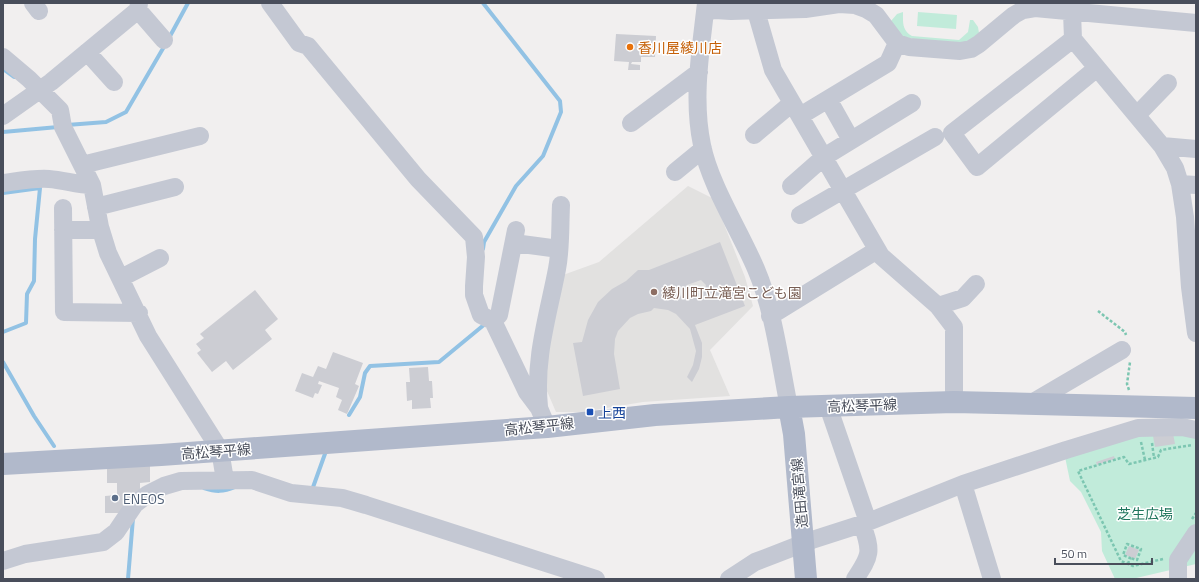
<svg xmlns="http://www.w3.org/2000/svg" width="1199" height="582" font-family="'Titillium Web','Noto Sans JP',sans-serif">
	<style>
		.education { fill: #e2e1e0 }
		.green { fill: #c1ebda }
		.lines { fill: none; stroke-linecap: round; stroke-linejoin: round }
		.stream { stroke: #92c2e4; stroke-width: 4 }
		.building { fill: #cccdd3; fill-rule: evenodd }
		.path { stroke: #7cc6b1; stroke-width: 2.5; stroke-dasharray: 3 2; stroke-linecap: butt }
		.minor { stroke: #c4c8d3; stroke-width: 18 }
		.major { stroke: #b1b9cb; stroke-width: 22 }
		.food-dot { fill: #e8710a; stroke: #fff; stroke-width: 1.5 }
		.education-dot { fill: #8d6e63; stroke: #fff; stroke-width: 1.5 }
		.transit-dot { fill: #1a4fb4; stroke: #fff; stroke-width: 1.5 }
		.service-dot { fill: #5c6f8a; stroke: #fff; stroke-width: 1.5 }
		.labels { text-anchor: middle; dominant-baseline: central; stroke-width: 3; stroke-linejoin: round; paint-order: stroke }
		.food-label { font-size: 14px; fill: #c56008; stroke: #fff; text-anchor: start }
		.education-label { font-size: 14px; fill: #785e54; stroke: #fff; text-anchor: start }
		.street-label { font-size: 14px; fill: #494e5b; stroke: #fff }
		.transit-label { font-size: 14px; fill: #164399; stroke: #fff; text-anchor: start }
		.service-label { font-size: 14px; fill: #4e5e75; stroke: #fff; text-anchor: start }
		.park-label { font-size: 14px; fill: #1f765d; stroke: #fff }
	</style>
	<rect width="100%" height="100%" fill="#f1efef"/>
	<!-- education -->
	<path class="education" d="M688,186L714,199L745,277L753,306L710,350L730,396L643,402L582,412H556L544,384L547,352L563,275L599,262Z"/>
	<!-- green -->
	<path class="green" d="M903,12C903,23 902,30 912,36L959,40L968,32L970,20H973L978,27L979,33L967,43L913,39L900,36L891,21L897,14Z
		M918,12L957,15L956,29L917,26Z
		M1137,430L1196,432V564L1132,579H1115L1102,551L1101,532L1081,492L1070,481L1064,452Z"/>
	<g class="lines">
		<!-- stream -->
		<path class="stream" d="M169,38L188,3
			M3,69L14,77
			M67,125L106,122L126,112L165,45
			M3,132L58,127
			M3,193L40,188L35,239L34,281L27,294L26,323L3,332
			M483,249L484,242L516,186L543,156L561,112L560,101L483,3
			M3,362L34,416L54,446
			M349,415L360,397L365,373L370,366L439,362L485,324
			M204,488C216,492 223,492 235,487
			M312,490L326,451
			M128,579L133,518"/>
	</g>
	<!-- building -->
	<path class="building" d="M616,34L656,36L655,57H641V62H632L631,64L640,65V70H628L629,62L614,61Z
		M720,242L745,306L695,325L702,343V357L699,369L692,382L687,377L693,365L696,351L690,329L676,314L668,310L654,308L651,311L638,314L630,318L618,331L615,339L614,354L620,389L583,396L573,343L582,342L588,320L598,302L612,289L626,281L638,270H649ZM701,280L706,285L705,291L691,296L686,292L687,285Z
		M255,290L278,319L265,330L272,339L233,370L226,361L212,372L197,353L201,350L196,344L204,338L200,334Z
		M333,352L363,363L355,384L359,386L347,414L338,410L342,400L336,397L339,388L319,381L318,384L322,385L318,394L315,393L313,398L295,391L302,373L313,377L318,366L326,369Z
		M428,367L429,381H432L433,398H430L431,408L412,409V400L407,401L406,382H410L409,368Z
		M1173,433L1175,444L1155,447L1153,436Z
		M1114,456L1115,459L1097,465L1096,462Z
		M150,466V482L140,483V494L124,513H105V496L117,495V483H107V468Z
		M1129,546L1139,550L1135,559L1125,555Z"/>
	<g class="lines">
		<!-- path -->
		<path class="path" d="M1098,311L1125,332L1126,335
			M1129,390L1127,384L1130,362
			M1141,442L1145,460
			M1152,443L1154,458
			M1192,519L1196,513
			M1163,559L1133,566L1121,561L1078,471L1124,457L1129,464L1158,457L1161,450L1192,445
			M1128,564L1130,558L1123,555L1127,544L1141,549L1137,560L1130,558"/>
		<!-- minor -->
		<path class="minor" d="M33,3L39,11
			M270,3L299,43L308,46L418,179L474,237L476,257L474,286V295L481,315L493,321L527,392L539,408L547,427
			M706,3C701,49 692,98 702,145C710,185 740,231 756,269C774,311 780,363 789,407
			M138,10L164,40
			M756,11L773,70L881,256L938,306L954,327V402
			M705,12L715,10L731,11L805,9L839,4L855,5L866,9L876,15L897,43L909,47L960,51L971,49L979,44L1014,15L1023,10L1035,8L1196,23
			M1072,12L1073,39L1162,146L1175,168L1180,184L1185,217L1190,287L1196,333
			M1073,39L952,133L977,167L1097,68
			M87,52L114,82
			M3,57L29,79L60,110L63,127L92,185L100,227L108,253L148,336L220,450L225,480
			M828,99L851,140
			M1137,115L1168,83
			M3,116L51,82L138,10L139,3
			M800,116L888,63L897,43
			M631,123L699,72
			M754,135L792,103
			M1162,146L1196,149
			M82,165L200,136
			M675,172L703,149
			M3,183C18,181 34,178 49,179C64,180 77,185 92,185
			M1180,184L1196,185
			M791,186L824,157L912,103
			M96,207L175,187
			M63,208L64,312L139,313
			M800,215L935,137
			M63,230H101
			M514,243L559,249
			M121,278L160,258
			M938,306L963,298L976,284
			M770,316L877,250
			M493,321L499,315L516,230
			M1030,404L1122,350
			M828,406L868,522
			M539,407C534,358 548,316 557,269C561,249 560,226 561,205
			M963,484L992,579
			M3,561L25,554L103,542L116,532L135,504L148,494L164,486L181,481L252,480L291,493L342,498L366,505L596,579
			M729,579L755,562L812,540L868,522L963,484L1066,450L1138,428L1182,427L1196,430
			M855,579C871,555 872,552 862,524
			M1178,579V560L1196,533"/>
		<!-- major -->
		<path class="major" d="M789,407L794,434L806,579
			M3,464L161,455L547,427L655,415L789,407L954,402L1196,408"/>
	</g>
	<!-- markers -->
	<circle class="food-dot" cx="630" cy="47" r="4"/>
	<circle class="education-dot" cx="654" cy="292" r="4"/>
	<rect class="transit-dot" x="586" y="408" width="8" height="8" rx="2"/>
	<circle class="service-dot" cx="115" cy="498" r="4"/>
	<g class="labels">
		<!-- food labels -->
		<g class="food-label">
			<text x="638" y="47">香川屋綾川店</text>
		</g>
		<!-- education labels -->
		<g class="education-label">
			<text x="662" y="292">綾川町立滝宮こども園</text>
		</g>
		<!-- street labels -->
		<g class="street-label">
			<text transform="translate(862 405) rotate(-2)">高松琴平線</text>
			<text transform="translate(539 426) rotate(-6)">高松琴平線</text>
			<text transform="translate(216 451) rotate(-4)">高松琴平線</text>
			<text transform="translate(799 493) rotate(-95)">造田滝宮線</text>
		</g>
		<!-- transit labels -->
		<g class="transit-label">
			<text x="598" y="412">上西</text>
		</g>
		<!-- service labels -->
		<g class="service-label">
			<text x="123" y="498">ENEOS</text>
		</g>
		<!-- park labels -->
		<g class="park-label">
			<text x="1145" y="513">芝生広場</text>
		</g>
	</g>
	<!-- border -->
	<rect width="1199" height="582" fill="none" stroke="#494e5b" stroke-width="8"/>
	<!-- scale -->
	<path d="M1055 558v6h97v-6" fill="none" stroke="#494e5b" stroke-width="2"/>
	<text x="1061" y="558" font-size="12" fill="#494e5b" stroke="#ffffff" stroke-width="3" paint-order="stroke">50 m</text>
</svg>
